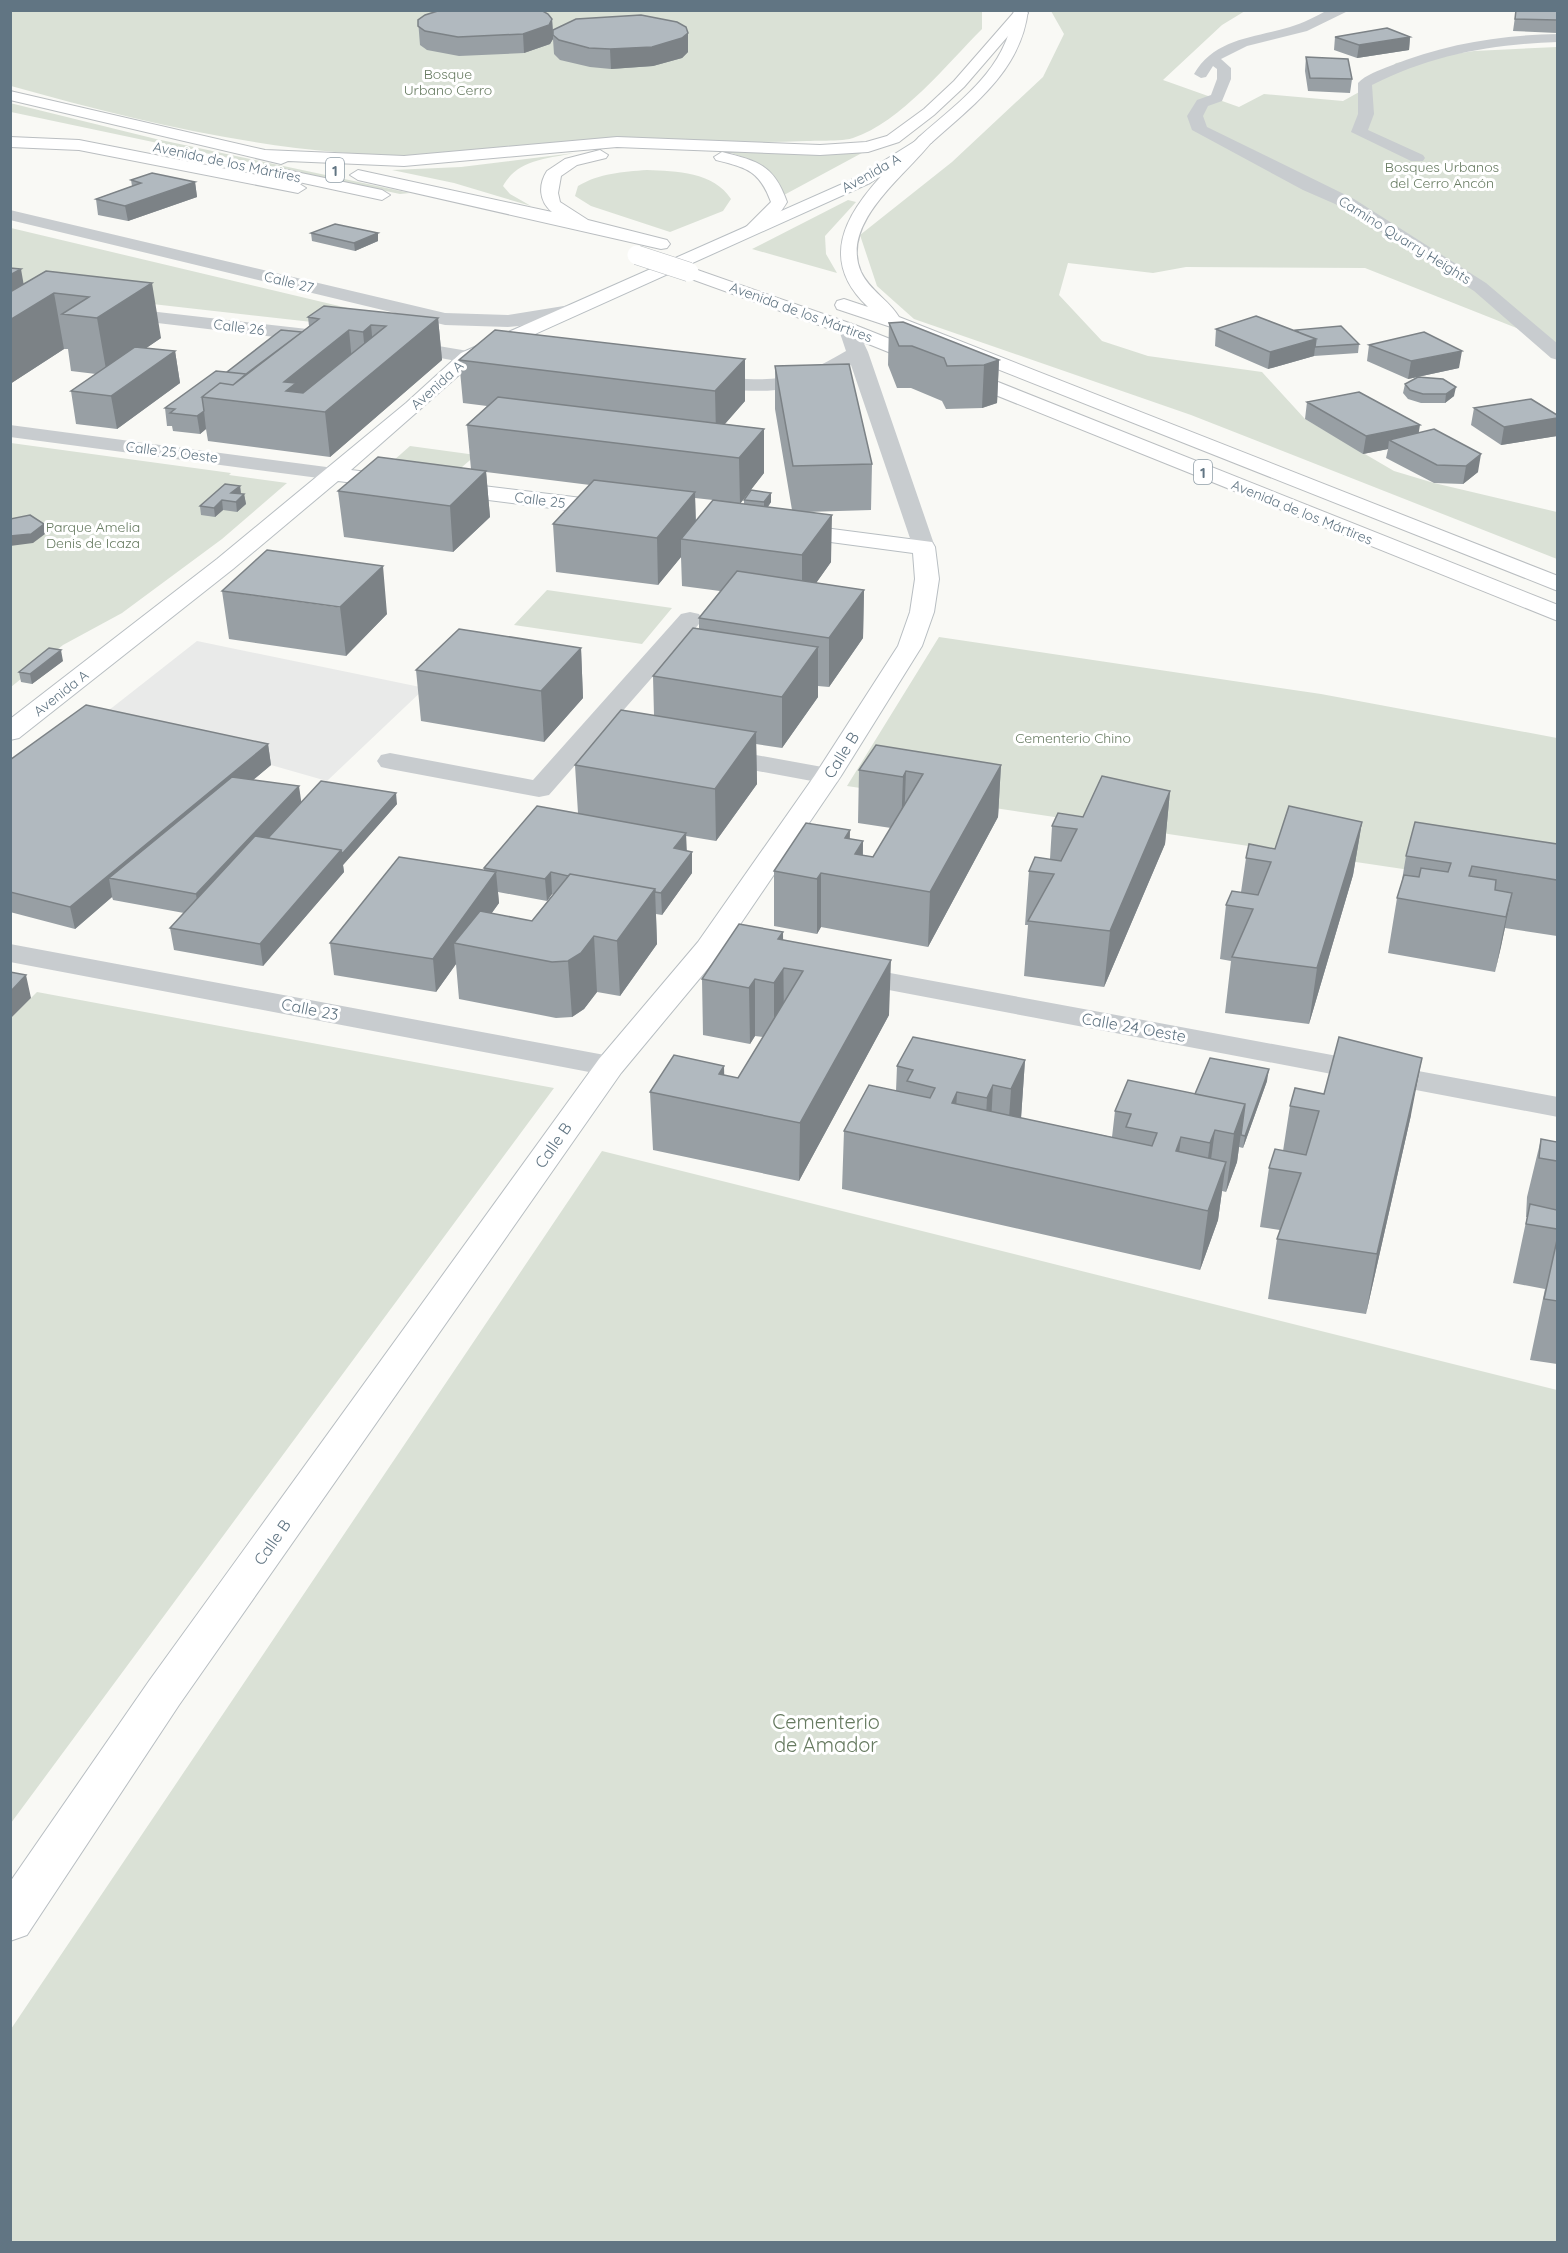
<svg xmlns="http://www.w3.org/2000/svg" width="1568" height="2253" font-family="Quicksand,sans-serif">
	<style>
		.built { fill: #e9eae9 }
		.green { fill: #dae1d6 }
		.lines { fill: none; stroke-linecap: round; stroke-linejoin: round }
		.secondary-casing { stroke: #b8bec2; stroke-width: 2 }
		.primary-casing { stroke: #bbbfc3; stroke-width: 2 }
		.highway-casing { stroke: #babec1; stroke-width: 2 }
		.street { fill: #c8cccf; fill-rule: evenodd }
		.secondary { fill: #fff; fill-rule: evenodd }
		.primary { fill: #fff; fill-rule: evenodd }
		.highway { fill: #fff; fill-rule: evenodd }
		.highway-bridge-casing { stroke: #babec1; stroke-width: 20; stroke-linecap: butt }
		.highway-bridge { stroke: #fff; stroke-width: 19 }
		.wall { fill: #989fa4; fill-rule: evenodd }
		.shaded-wall { fill: #7c8286 }
		.building { fill: #b1b9bf; stroke: #7c8286; stroke-width: 1.5; fill-rule: evenodd }
		.labels { text-anchor: middle; dominant-baseline: central; stroke-width: 6; stroke-linejoin: round; paint-order: stroke }
		.far-park-label { font-size: 14px; fill: #667a60; stroke: #fff }
		.far-street-label { font-size: 14px; fill: #617583; stroke: #fff }
		.shield { fill: #fff; stroke: #909ea8; stroke-width: 1.5 }
		.shield-label { font-size: 15px; font-weight: bold; fill: #617583 }
		.street-label { font-size: 16px; fill: #617583; stroke: #fff }
		.near-park-label { font-size: 20px; fill: #667a60; stroke: #fff }
	</style>
	<rect width="100%" height="100%" fill="#f9f9f5"/>
	<!-- built -->
	<path class="built" d="M197,641L425,688L327,781L271,765L90,725Z"/>
	<!-- green -->
	<path class="green" d="M10,11H982V29C947,64 901,122 853,138C840,142 821,140 807,141C742,144 678,139 613,139C551,139 490,155 429,156C286,157 147,124 11,86Z
		M1051,11H1245L1222,25L1163,80L1239,107L1264,94L1343,101L1370,86L1396,63L1474,51L1557,47V344L1365,268L1186,267L1153,273L1068,263L1059,295L1102,341L1148,356L1262,372L1305,419L1394,471L1434,483L1557,512V559L1191,415L914,319L877,286L860,235L952,162L1043,77L1064,34Z
		M10,103L156,139L410,193L400,194L11,112Z
		M873,147L771,202C788,169 750,159 725,151L785,154Z
		M574,153C547,159 518,159 503,186L510,194L531,206L454,183L392,170L461,167Z
		M647,170C676,171 714,172 731,199L723,211L670,232L591,206L575,196L578,186C600,173 622,172 647,170Z
		M848,200L856,202L825,236L826,254L837,273L752,249Z
		M11,228L419,325L312,322L11,288Z
		M11,443L231,473L229,475L287,483L222,539L122,613L63,645L11,687Z
		M410,446L476,455L441,485L376,476Z
		M547,590L672,608L642,644L514,625Z
		M939,637L1321,694L1557,738V892L847,786Z
		M37,992L554,1088L11,1823L10,1019Z
		M602,1151L1557,1390V2242H11V2029Z"/>
	<g class="lines">
		<defs>
			<path id="secondary" d="M925,135L931,137L933,140L931,143L870,183L475,361L351,470L615,502L623,504L626,509L623,514L615,516L338,481L233,569L19,738L10,740V719L217,559L406,403L461,353L858,177Z
				M786,523L932,542L935,547L939,579L934,612L922,646L841,776L720,954L621,1073L179,1705L27,1935L10,1941V1882L149,1681L599,1059L698,942L815,775L898,646L910,612L915,579L913,553L778,535L775,530L778,525Z"/>
			<path id="primary" d="M1014,10H1028C1021,71 973,105 931,143H919L917,140L919,137C961,100 1007,69 1014,10Z"/>
			<path id="highway" d="M1016,10L1028,13L964,87L934,115L899,142L868,152L820,155L617,147L404,166L288,161L281,164L10,100V91L265,150L404,156L617,137L820,145L866,142L887,136L924,109L954,81Z
				M925,135L933,140C908,174 839,222 861,272C870,291 889,300 899,317L1558,576V591L891,327L837,309L835,305L837,301L844,299L868,307C801,244 874,184 919,137Z
				M10,137L79,140L298,183L306,188L298,193L79,150L10,147Z
				M600,150L608,155L606,158L577,165L561,176L558,193L560,202L588,220L667,240L670,244L667,248L661,249L358,180L350,175L358,170L552,212C539,201 538,185 547,171L565,159Z
				M722,152C758,161 774,165 787,202C780,214 767,231 753,234L744,229L771,202C759,170 747,168 716,160L714,157Z
				M277,168L382,190L390,195L382,200L271,176L269,173L271,170Z
				M689,267L855,325L1558,605V621L841,333L683,276L680,272Z"/>
		</defs>
		<!-- secondary casing -->
		<use href="#secondary" class="secondary-casing"/>
		<!-- primary casing -->
		<use href="#primary" class="primary-casing"/>
		<!-- highway casing -->
		<use href="#highway" class="highway-casing"/>
		<!-- street -->
		<path class="street" d="M1328,10H1350L1307,31L1247,46L1221,59L1231,68V79L1222,101L1208,106L1203,116L1207,127L1354,199L1486,283L1558,344V360L1551,358L1474,291L1342,207L1303,190L1192,130L1187,116L1197,100L1211,95L1217,79V69L1213,66L1206,77L1201,78L1194,74C1215,38 1254,38 1290,27C1304,23 1316,16 1328,10Z
			M1558,34V42C1492,44 1431,55 1372,85L1374,114L1368,130L1423,155L1425,158L1423,161H1411L1351,132L1358,114V83C1365,75 1380,70 1390,66C1444,44 1500,35 1558,34Z
			M10,210L445,313L508,315L570,305L579,311L577,315L539,324L508,327L445,325L10,220Z
			M114,307L325,331L335,337L325,343L107,317L105,313Z
			M850,327L857,329L868,352L935,547L932,552H916L913,547L851,365C799,396 759,393 701,387L694,385L691,381L694,377L701,375C767,381 788,386 846,351L840,333Z
			M397,339L468,351L478,357L468,363L390,349L387,345L390,341Z
			M10,425L334,468L342,469L345,474L342,479L334,480L10,437Z
			M690,612L699,614L702,619L699,624L549,795L539,797L390,769L381,767L377,761L381,755L390,753L533,780L681,614Z
			M712,747L828,768L838,770L841,776L838,782L828,784L703,761L699,755L703,749Z
			M10,944L610,1056L621,1059L626,1066L621,1073L610,1076L10,962Z
			M847,965L1558,1097V1117L836,980L832,974L836,968Z"/>
		<!-- secondary -->
		<use href="#secondary" class="secondary"/>
		<!-- primary -->
		<use href="#primary" class="primary"/>
		<!-- highway -->
		<use href="#highway" class="highway"/>
		<defs>
			<path id="highway-bridge" d="M637,255L689,272"/>
		</defs>
		<!-- highway-bridge casing -->
		<use href="#highway-bridge" class="highway-bridge-casing"/>
		<!-- highway-bridge -->
		<use href="#highway-bridge" class="highway-bridge"/>
	</g>
	<!-- wall -->
	<path class="wall" d="M1516,10L1557,11V33L1513,31Z
		M552,19L553,31L688,33V52L682,58L653,66L611,69L590,67L560,60L554,54L553,39L550,44L524,53L459,56L427,50L420,45L418,20Z
		M1335,37H1410L1409,50L1357,58L1334,50Z
		M1306,57L1352,79L1350,93L1308,91L1305,71Z
		M131,180L195,182L197,197L128,221L98,215L96,199L132,186Z
		M311,233H378V241L355,251L312,241Z
		M10,268L24,284L46,271L161,338L146,348L175,351L180,383L117,429L76,424L71,391L96,374L71,371L68,349H64L10,384Z
		M308,317L438,318L442,360L330,457L208,441L206,429L200,434L173,431L172,426H167L165,408L302,332L309,326Z
		M889,323L999,360L997,403L982,408L946,409L942,401L911,388H897L888,365Z
		M1216,329L1296,331V330L1359,344L1358,353L1314,356L1268,369L1215,346Z
		M1369,345L1459,368L1408,379L1367,361Z
		M745,359V401L725,424L764,429V473L740,503L744,504V500L771,502L768,507L792,510L775,409V366L872,464L871,510L806,512L831,562L816,583L864,590L863,638L829,687L818,686V697L782,748L756,744L757,784L716,841L686,836V851L692,873L662,915L656,914L657,944L620,996L597,992L584,1009L572,1017L556,1018L459,999L456,964L436,992L334,975L330,943L484,870V868L578,813L575,765L654,715L653,676L699,629V618L720,591L682,586L681,557L658,585L556,572L553,524L590,485L486,472L490,517L453,552L344,537L338,491L471,469L467,425L487,406L463,403L459,360ZM695,498L713,500L696,521ZM498,892L547,901L552,894H553L532,921L491,914L499,903Z
		M1405,384L1454,396L1445,403H1421L1408,399L1403,393Z
		M1307,402L1418,433L1478,472L1463,484L1434,483L1386,458L1388,449L1363,454L1305,419Z
		M1474,408L1557,415V436L1501,445L1471,425Z
		M240,486L241,494H244L246,504L237,512L223,510L215,517L201,515L200,506Z
		M222,591L387,614L346,656L229,639Z
		M581,648L583,698L544,742L421,721L416,670Z
		M63,661L32,684L21,682L19,672Z
		M268,744L271,765L253,780L301,802L397,804L343,865L344,872L263,966L174,950L170,928L184,913L113,900L112,897L75,929L10,912V760Z
		M1001,765L998,817L928,947L821,927L817,934L774,926V871L849,839L863,841V855L873,857L891,828L858,823L859,770Z
		M1170,791L1165,844L1104,987L1024,976L1028,925H1025L1029,871L1050,859L1052,826Z
		M1362,822L1353,875L1309,1024L1225,1013L1231,961L1220,959L1226,905L1241,892L1246,858Z
		M1557,844V936L1505,928L1495,972L1388,953L1397,898L1401,886L1406,856Z
		M783,940L889,1015L799,1181L653,1150L650,1092L724,1075L738,1078L763,1037L755,1036L750,1044L703,1035L702,979Z
		M1025,1060L1021,1118L1112,1137L1115,1111L1195,1094L1267,1081L1243,1148L1239,1147L1237,1162L1226,1192L1222,1191L1218,1220L1200,1270L842,1189L844,1131L896,1091L897,1066Z
		M1290,1106L1411,1115L1366,1314L1268,1299L1277,1239L1280,1230L1260,1227L1269,1168L1283,1151Z
		M1541,1139L1557,1142V1364L1530,1360L1545,1289L1513,1283L1527,1217H1526L1527,1197Z"/>
	<!-- shaded-wall -->
	<path class="shaded-wall" d="M552,19L553,36V35V39L550,44L524,53L523,34Z
		M688,33V52L682,58L653,66L611,69L610,49Z
		M1410,37L1409,50L1357,58L1359,45Z
		M195,182L197,197L128,221L125,206Z
		M378,233V241L355,251L354,243Z
		M21,269L28,309L54,293L64,349L10,384V275Z
		M152,283L161,338L107,375L97,318Z
		M438,318L442,360L330,457L325,412Z
		M371,325L375,367L367,374L363,332Z
		M349,330L353,372L287,408L284,382Z
		M1316,339L1314,356L1268,369L1270,352Z
		M175,351L180,383L117,429L111,396Z
		M1462,351L1459,368L1408,379L1411,361Z
		M745,359V401L716,434L715,391Z
		M999,360L997,403L982,408L984,365Z
		M1456,387L1454,396L1445,403L1446,394Z
		M204,411L206,429L200,434L197,416Z
		M1557,418V436L1501,445L1504,427Z
		M1420,425L1417,443L1389,440L1388,449L1363,454L1366,436Z
		M764,429V473L740,504L739,458Z
		M1481,454L1478,472L1463,484L1466,466Z
		M486,471L490,517L453,552L450,506Z
		M240,486L241,495L231,493Z
		M695,492L696,539H681V557L658,585L657,538Z
		M771,493V502L764,512V502Z
		M244,494L246,504L237,512L236,502Z
		M222,500L223,510L215,517L214,508Z
		M832,515L831,562L802,603V555Z
		M44,524L45,534L33,543L10,546V536Z
		M383,566L387,614L346,656L340,607Z
		M864,590L863,638L829,687V638Z
		M818,647V697L782,748V697Z
		M581,648L583,698L544,742L541,691Z
		M61,650L63,661L32,684L30,674Z
		M756,732L757,784L716,841L715,789Z
		M268,744L271,765L131,882L109,878L112,897L75,929L70,907Z
		M1001,765L998,817L928,947L930,892Z
		M906,771L904,824L901,830L903,777Z
		M299,786L302,807L199,916L196,894Z
		M1170,791L1165,844L1104,987L1110,931Z
		M396,793L397,804L343,865L344,872L263,966L260,944L341,850Z
		M1362,822L1353,875L1309,1024L1317,968Z
		M850,830L849,878L845,838Z
		M686,833L687,854L674,848Z
		M863,841L862,880L855,854Z
		M692,852V873L662,915L661,893Z
		M496,872L499,903L468,946L454,943L456,964L436,992L433,959Z
		M551,872L552,894L547,901L545,879Z
		M821,873V927L817,934V879Z
		M655,889L657,944L620,996L617,941Z
		M1512,893L1501,947L1495,972L1506,917Z
		M783,932L784,1024L774,1039V983L778,939Z
		M594,936L597,992L584,1009L572,1017L568,961Z
		M891,960L889,1015L799,1181L800,1123Z
		M26,975L31,998L10,1019V992Z
		M755,979V1036L750,1044L749,988Z
		M1422,1058L1411,1115L1366,1314L1377,1254Z
		M1025,1060L1021,1118L1007,1147L1011,1089Z
		M724,1066L725,1108L719,1074Z
		M1269,1069L1267,1081L1243,1148L1245,1136Z
		M993,1085L990,1143L984,1155L987,1098Z
		M957,1092L954,1149L952,1103Z
		M1245,1104L1237,1162L1226,1192L1234,1134Z
		M1215,1130L1207,1189L1202,1202L1210,1143Z
		M1181,1137L1174,1195L1176,1151Z
		M1226,1162L1218,1220L1200,1270L1208,1211Z"/>
	<!-- building -->
	<path class="building" d="M441,10H541L548,14L552,19L549,25L523,34L458,37L425,31L418,26V20L425,15Z
		M1516,10L1557,11V20L1515,19Z
		M641,15L677,22L686,27L688,33L682,38L652,47L610,49L589,48L559,40L553,35V30L576,19Z
		M1387,28L1410,37L1359,45L1335,37Z
		M1306,57L1348,59L1352,79L1310,78Z
		M152,173L195,182L125,206L96,199L141,183L131,180Z
		M335,224L378,233L354,243L311,233Z
		M10,268L21,269L10,275Z
		M46,271L152,283L97,318L62,314L89,297L54,293L10,320V292Z
		M324,306L438,318L325,412L202,397L220,383L233,385L319,319L308,317ZM371,325L386,326L303,393L286,391L296,383L284,382L349,330L363,332Z
		M1256,316L1316,339L1270,352L1216,329Z
		M903,322L999,360L984,365L947,366L944,358L912,346H899L889,323Z
		M1341,326L1359,344L1315,347L1316,339L1300,333L1296,330Z
		M281,330L302,332L246,374L227,372Z
		M495,330L745,359L715,391L459,360Z
		M1424,332L1462,351L1411,361L1369,345Z
		M135,347L175,351L111,396L71,391Z
		M849,364L872,464L793,466L775,366Z
		M216,371L246,374L233,385L220,383L202,397L204,411L197,416L170,413L175,409L165,408Z
		M1418,377L1443,379L1456,387L1446,394H1423L1410,390L1405,384Z
		M1359,392L1420,425L1366,436L1307,402Z
		M498,397L764,429L739,458L467,425Z
		M1531,399L1557,415V418L1504,427L1474,408Z
		M1434,429L1481,454L1466,466L1437,465L1389,440Z
		M378,457L486,471L450,506L338,491Z
		M594,480L695,492L657,538L553,524Z
		M225,484L240,486L231,493L244,494L236,502L222,500L214,508L200,506Z
		M751,490L771,493L764,502L744,500Z
		M713,500L832,515L802,555L681,539Z
		M30,515L44,524L31,534L10,536V519Z
		M267,550L383,566L340,607L222,591Z
		M737,571L864,590L829,638L699,618Z
		M693,628L818,647L782,697L653,676Z
		M459,629L581,648L541,691L416,670Z
		M49,648L61,650L30,674L19,672Z
		M86,705L268,744L70,907L10,892V760Z
		M621,710L756,732L715,789L575,765Z
		M876,745L1001,765L930,892L821,873L817,879L774,871L806,823L850,830L845,838L863,841L855,854L873,857L923,774L906,771L903,777L859,770Z
		M1102,776L1170,791L1110,931L1028,921L1054,874L1029,871L1035,857L1061,861L1077,829L1052,826L1058,813L1083,817Z
		M232,777L299,786L196,894L109,878Z
		M321,781L396,793L342,854L341,850L268,838Z
		M537,806L686,833L674,848L692,852L661,893L655,892V889L570,874L568,876L551,872L545,879L484,868Z
		M1289,806L1362,822L1317,968L1232,957L1253,909L1226,905L1232,891L1258,895L1271,862L1246,858L1249,844L1275,849Z
		M1415,822L1557,844V880L1472,866L1469,876L1496,880L1495,890L1512,893L1506,917L1397,898L1404,875L1419,877L1421,868L1448,872L1451,863L1406,856Z
		M255,836L341,850L260,944L170,928Z
		M399,857L496,872L433,959L330,943Z
		M570,874L655,889L617,941L594,936L581,953L568,961L552,962L454,943L480,911L532,921Z
		M739,924L783,932L778,939L891,960L800,1123L650,1092L674,1055L724,1066L719,1074L738,1078L803,971L784,968L774,983L755,979L749,988L702,979Z
		M10,972L26,975L10,992Z
		M913,1037L1025,1060L1011,1089L993,1085L987,1098L957,1092L952,1103L1152,1146L1157,1133L1126,1127L1131,1114L1115,1111L1128,1080L1245,1104L1234,1134L1215,1130L1210,1143L1181,1137L1176,1151L1226,1162L1208,1211L844,1131L869,1085L930,1098L935,1088L907,1081L913,1070L897,1066Z
		M1339,1037L1422,1058L1377,1254L1277,1239L1301,1173L1269,1168L1275,1149L1306,1155L1319,1111L1290,1106L1295,1088L1324,1094Z
		M1210,1058L1269,1069L1245,1136L1241,1135L1245,1104L1195,1094Z
		M1541,1139L1557,1142V1161L1539,1158Z
		M1530,1204L1557,1210V1229L1526,1224Z
		M1557,1240V1301L1544,1299Z"/>
	<g class="labels">
		<!-- far-park labels -->
		<g class="far-park-label">
			<text x="448" y="74">Bosque<tspan x="448" dy="16">Urbano Cerro</tspan></text>
			<text x="1442" y="167">Bosques Urbanos<tspan x="1442" dy="16">del Cerro Ancón</tspan></text>
			<text x="93" y="527">Parque Amelia<tspan x="93" dy="16">Denis de Icaza</tspan></text>
			<text x="1073" y="738">Cementerio Chino</text>
		</g>
		<!-- far-street labels -->
		<g class="far-street-label">
			<text transform="translate(227 162) rotate(12)">Avenida de los Mártires</text>
			<text transform="translate(871 173) rotate(-29)">Avenida A</text>
			<text transform="translate(1405 240) rotate(32)">Camino Quarry Heights</text>
			<text transform="translate(289 282) rotate(14)">Calle 27</text>
			<text transform="translate(801 312) rotate(20)">Avenida de los Mártires</text>
			<text transform="translate(239 327) rotate(7)">Calle 26</text>
			<text transform="translate(437 385) rotate(-42)">Avenida A</text>
			<text transform="translate(172 452) rotate(7)">Calle 25 Oeste</text>
			<text transform="translate(540 500) rotate(7)">Calle 25</text>
			<text transform="translate(1302 512) rotate(22)">Avenida de los Mártires</text>
			<text transform="translate(61 693) rotate(-38)">Avenida A</text>
		</g>
		<!-- shield labels -->
		<g class="shield">
			<rect x="326" y="158" width="18" height="24" rx="4.5"/>
			<rect x="1194" y="460" width="18" height="24" rx="4.5"/>
		</g>
		<g class="shield-label">
			<text x="335" y="170">1</text>
			<text x="1203" y="472">1</text>
		</g>
		<!-- street labels -->
		<g class="street-label">
			<text transform="translate(841 755) rotate(-58)">Calle B</text>
			<text transform="translate(310 1009) rotate(11)">Calle 23</text>
			<text transform="translate(1134 1027) rotate(10)">Calle 24 Oeste</text>
			<text transform="translate(553 1145) rotate(-55)">Calle B</text>
			<text transform="translate(272 1542) rotate(-55)">Calle B</text>
		</g>
		<!-- near-park labels -->
		<g class="near-park-label">
			<text x="826" y="1721">Cementerio<tspan x="826" dy="23">de Amador</tspan></text>
		</g>
	</g>
	<!-- border -->
	<rect width="1568" height="2253" fill="none" stroke="#617583" stroke-width="24"/>
</svg>
